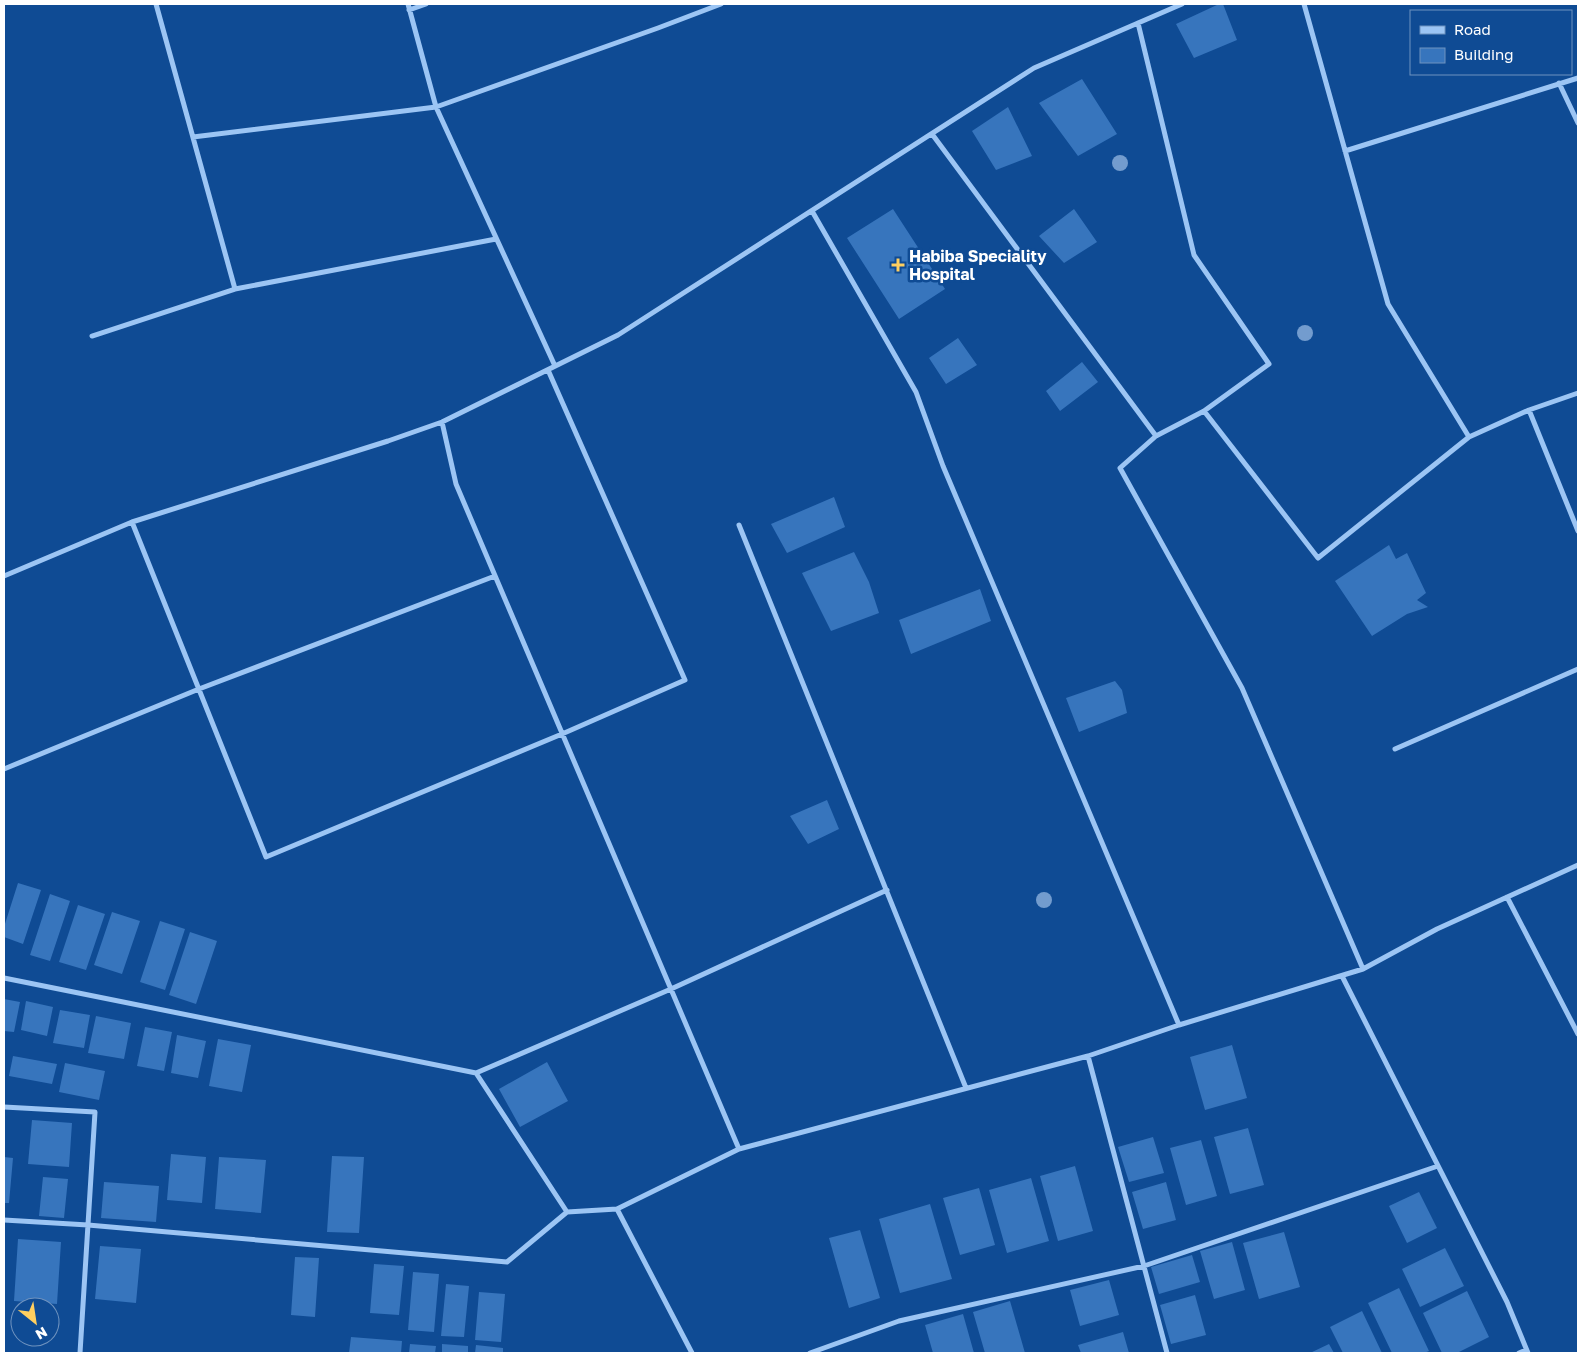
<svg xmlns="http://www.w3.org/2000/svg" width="1582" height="1357" font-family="'Golos Text',sans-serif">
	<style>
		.building { fill: #3775bd }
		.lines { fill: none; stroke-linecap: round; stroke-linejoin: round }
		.minor { stroke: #9cc5f4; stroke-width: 5 }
		.tree { fill: #739cce }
		.poi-dot { fill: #ffcf60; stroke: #0f4b94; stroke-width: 2 }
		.labels { text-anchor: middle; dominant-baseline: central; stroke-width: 5; stroke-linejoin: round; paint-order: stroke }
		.poi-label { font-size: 16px; font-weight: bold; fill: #fff; stroke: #0f4b94; text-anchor: start }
	</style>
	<rect width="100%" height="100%" fill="#0f4b94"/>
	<!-- building -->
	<path class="building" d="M1219,4H1223L1237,40L1194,58L1176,24Z
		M1082,79L1117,134L1078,156L1039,103Z
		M1008,107L1032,156L996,170L972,131Z
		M893,209L945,289L899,319L847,238Z
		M1074,209L1097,242L1064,263L1039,236Z
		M958,338L977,365L946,384L929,358Z
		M1082,362L1098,382L1060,411L1046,391Z
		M834,497L845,527L787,553L771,524Z
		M1389,545L1396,559L1407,553L1426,593L1417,600L1428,607L1407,614L1372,636L1335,581Z
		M854,552L869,582L879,613L831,631L802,573Z
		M980,589L991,621L911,654L899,620Z
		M1115,681L1122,690L1127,713L1079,732L1066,698Z
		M827,800L839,829L808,844L790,816Z
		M18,883L41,890L23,944L4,937V927Z
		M50,894L70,901L50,961L30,955Z
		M78,905L105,914L86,970L59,962Z
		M112,912L140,921L122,974L94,965Z
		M160,921L185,929L165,990L140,982Z
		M190,932L217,941L196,1004L169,995Z
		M4,999L20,1002L14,1032L4,1031Z
		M26,1001L53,1007L47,1036L21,1030Z
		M60,1010L90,1015L84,1048L53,1043Z
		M96,1016L131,1023L124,1059L88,1053Z
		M145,1027L172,1032L164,1071L137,1066Z
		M177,1035L206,1041L198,1078L171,1073Z
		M218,1039L251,1045L242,1092L209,1086Z
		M1232,1045L1247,1098L1205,1110L1190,1057Z
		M13,1056L57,1064L52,1084L9,1076Z
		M547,1062L568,1101L520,1127L499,1089Z
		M65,1063L105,1071L99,1100L59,1092Z
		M32,1120L72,1123L69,1167L28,1164Z
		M1248,1128L1264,1185L1230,1194L1214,1137Z
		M1153,1137L1164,1173L1129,1182L1118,1147Z
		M1201,1140L1217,1196L1186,1205L1170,1148Z
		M171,1154L206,1157L202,1203L167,1200Z
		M332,1156L364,1157L359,1233L327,1232Z
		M4,1157L13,1158L9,1203H4Z
		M219,1157L266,1160L261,1213L215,1209Z
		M1075,1166L1093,1231L1058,1241L1040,1176Z
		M43,1177L68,1179L64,1218L39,1216Z
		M1031,1178L1049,1241L1007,1253L989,1190Z
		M104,1182L159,1186L156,1222L101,1218Z
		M1166,1182L1176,1220L1143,1229L1132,1192Z
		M979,1188L995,1245L960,1255L943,1198Z
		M1419,1192L1437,1228L1407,1243L1389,1206Z
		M930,1204L952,1279L900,1293L879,1219Z
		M860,1230L880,1298L849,1308L829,1238Z
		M1284,1232L1300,1287L1259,1299L1243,1243Z
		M18,1239L61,1242L57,1304L14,1301Z
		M1232,1242L1245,1290L1214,1299L1200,1251Z
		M100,1246L141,1249L136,1303L95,1299Z
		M1445,1248L1464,1286L1420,1307L1402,1269Z
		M1192,1255L1200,1282L1159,1294L1151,1267Z
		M295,1257L319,1258L315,1317L291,1315Z
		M374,1264L404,1266L399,1315L370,1313Z
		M413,1272L439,1274L434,1332L408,1330Z
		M1109,1280L1119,1315L1080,1326L1070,1290Z
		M446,1284L469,1286L464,1337L441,1336Z
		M1399,1288L1429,1351L1424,1353H1392L1368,1303Z
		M1467,1291L1489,1337L1457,1353H1442L1423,1313Z
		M479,1292L505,1294L501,1342L475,1340Z
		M1195,1295L1206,1335L1171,1344L1160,1305Z
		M1010,1301L1025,1353H985L973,1312Z
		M1362,1311L1382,1353H1343L1330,1327Z
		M963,1314L974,1353H933L925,1325Z
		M1123,1332L1129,1353H1081L1078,1345Z
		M351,1337L402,1341L401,1353H349Z
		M410,1344L436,1346L435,1353H409Z
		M442,1344L468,1346V1353H442Z
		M1329,1344L1334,1353H1310Z
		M476,1345L503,1348V1353H475Z"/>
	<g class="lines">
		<!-- minor -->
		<path class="minor" d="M408,4L436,107L555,366
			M409,10L426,4
			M1138,23L1194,255L1269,364L1204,411
			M1559,83L1578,123
			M932,134L1156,436L1120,468L1242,688L1363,969
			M193,137L436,107L658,28L721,4
			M1345,151L1578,78
			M812,211L916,392L943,466L1179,1025
			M235,289L496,239
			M92,336L235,289L156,4
			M1529,410L1578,531
			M442,422L456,484L739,1149L1088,1056L1179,1025L1363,969L1437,929L1578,865
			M1156,436L1204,411L1318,558L1469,437L1388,304L1304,4
			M1469,437L1529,410L1578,393
			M132,522L266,857L562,734L685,680L548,370
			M739,525L966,1088
			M4,576L132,522L388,441L442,422L618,335L1034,68L1182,4
			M1395,749L1578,669
			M4,769L199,689L495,576
			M1507,897L1578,1034
			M1342,976L1507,1302L1528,1353
			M4,978L476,1073L567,1212L617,1209L692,1353
			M1088,1056L1167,1353
			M476,1073L671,989L887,890
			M4,1107L95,1112L80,1353
			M617,1209L739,1149
			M4,1220L88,1225L507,1262L567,1212
			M810,1353L899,1321L1144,1266L1438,1166
			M1519,1353L1526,1350"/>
	</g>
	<!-- trees -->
	<g class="tree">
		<circle cx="1120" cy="163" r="8"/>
		<circle cx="1305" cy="333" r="8"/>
		<circle cx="1044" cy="900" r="8"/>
	</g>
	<!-- markers -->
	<path class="poi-dot" d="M895.5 257.5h5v5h5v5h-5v5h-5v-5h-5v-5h5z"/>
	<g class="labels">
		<!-- poi labels -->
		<g class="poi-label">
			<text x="909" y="256">Habiba Speciality<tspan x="909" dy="18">Hospital</tspan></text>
		</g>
	</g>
	<!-- border -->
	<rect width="1582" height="1357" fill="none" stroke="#ffffff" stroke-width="10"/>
	<!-- legend -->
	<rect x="1410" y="10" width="162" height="65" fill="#0f4b94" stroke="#6f93bf"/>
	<rect x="1420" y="26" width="25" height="8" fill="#9cc5f4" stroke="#6f93bf"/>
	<text x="1454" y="35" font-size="15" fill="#ffffff">Road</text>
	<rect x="1420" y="48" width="25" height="15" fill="#3775bd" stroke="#6f93bf"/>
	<text x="1454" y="60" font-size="15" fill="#ffffff">Building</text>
	<!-- north arrow -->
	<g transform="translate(35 1322) rotate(150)"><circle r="24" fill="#0f4b94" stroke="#6f93bf"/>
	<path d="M0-4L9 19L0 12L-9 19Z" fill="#ffcf60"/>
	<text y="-8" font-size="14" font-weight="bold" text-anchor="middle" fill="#ffffff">N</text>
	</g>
</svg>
